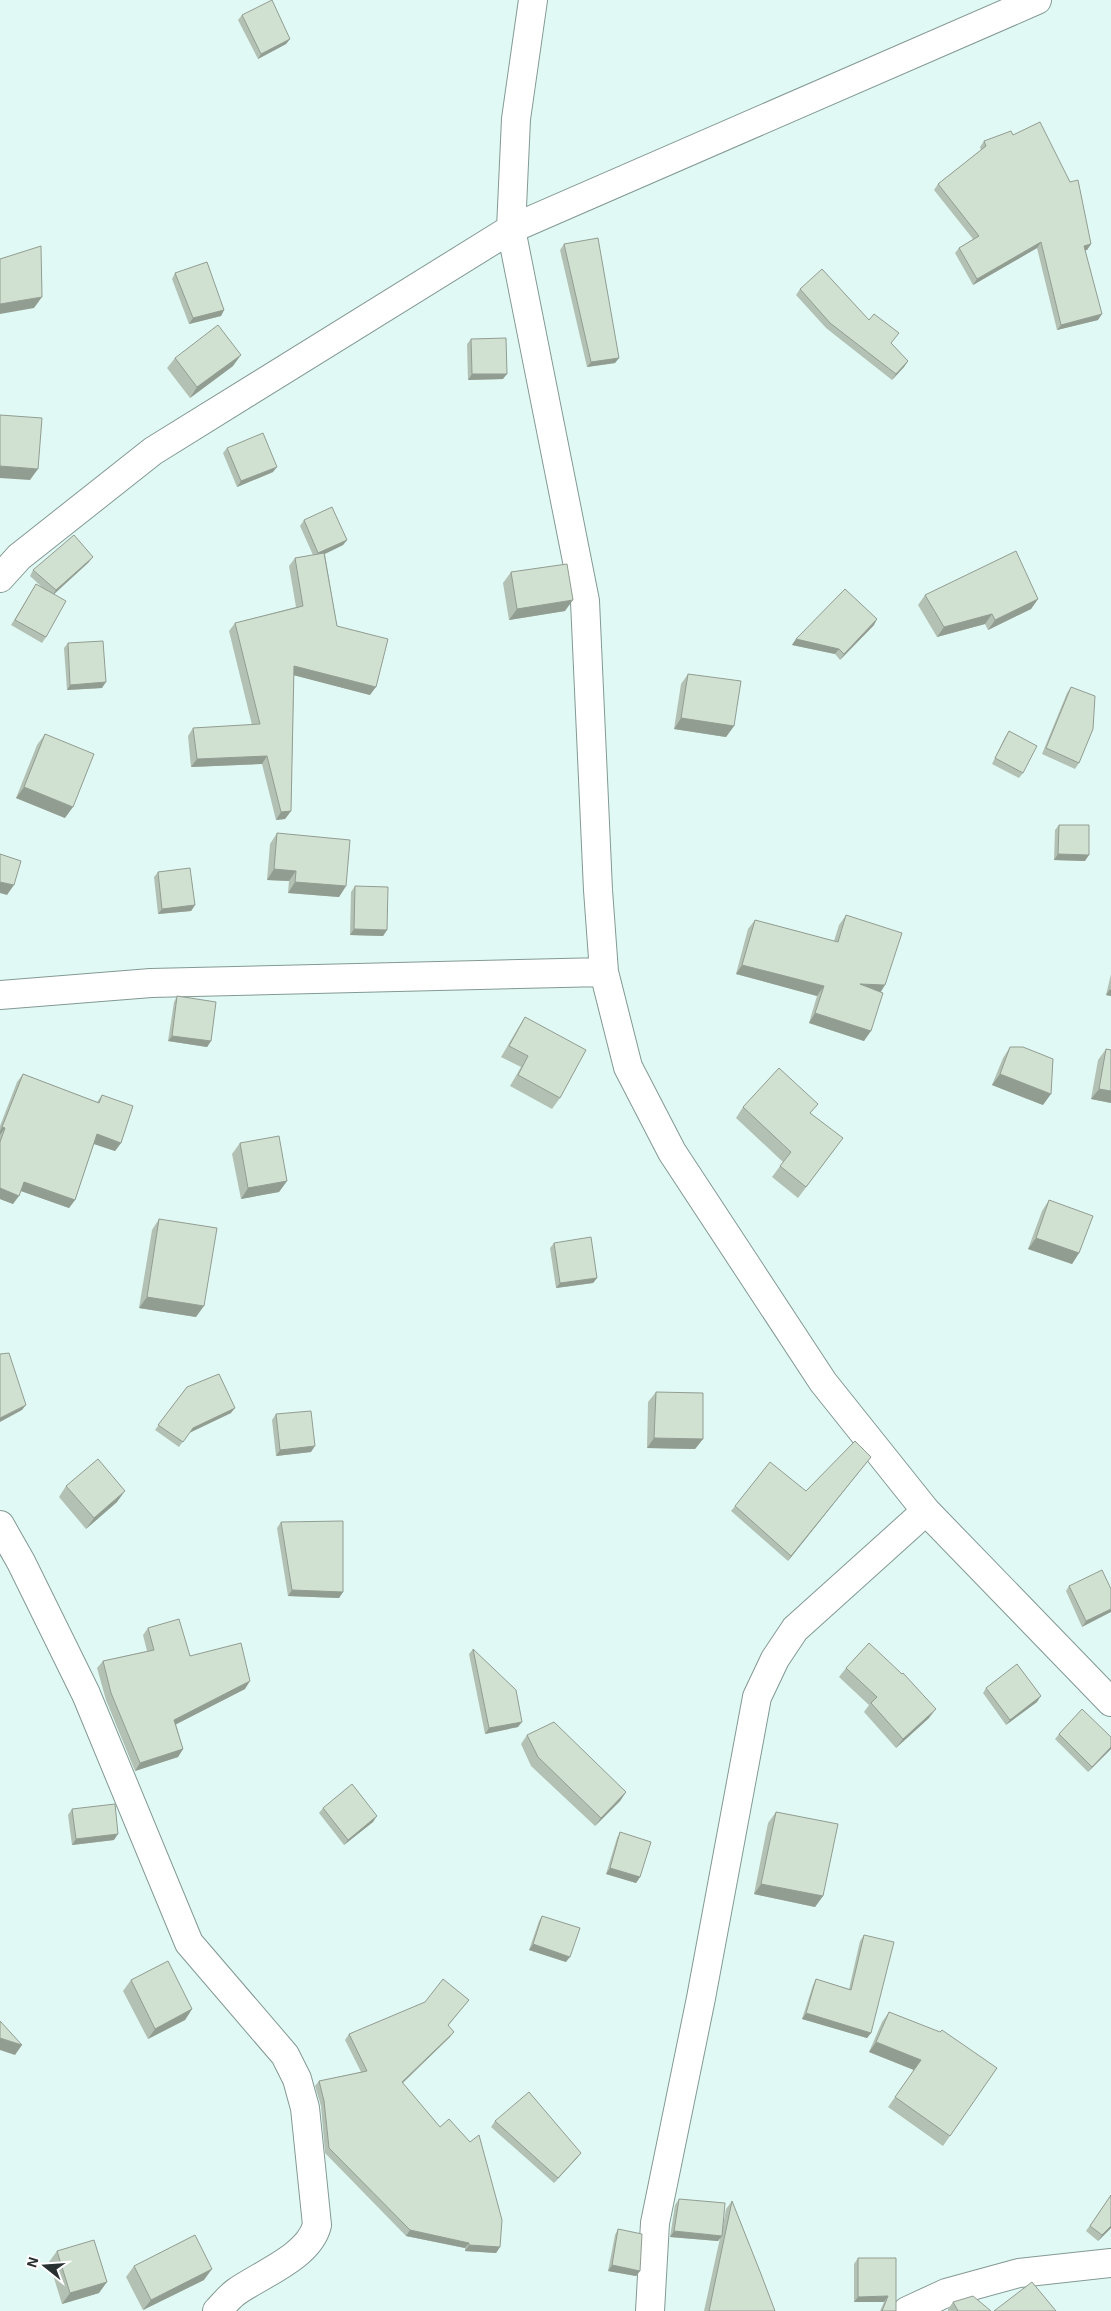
<svg xmlns="http://www.w3.org/2000/svg" width="1111" height="2311" font-family="'Exo 2',sans-serif">
	<style>
		.lines { fill: none; stroke-linecap: round; stroke-linejoin: round }
		.street-casing { stroke: #839993; stroke-width: 30 }
		.street { stroke: #fff; stroke-width: 28 }
		.wall { fill: #b3c1b4 }
		.shaded-wall { fill: #929d92 }
		.building { fill: #d0e0d1; stroke: #929d92 }
	</style>
	<rect width="100%" height="100%" fill="#e1f9f4"/>
	<g class="lines">
		<defs>
			<path id="street" d="M533,0L516,119L511,229L585,601L598,890L604,972L628,1067L672,1152L823,1382L926,1511L1111,1702
				M0,578L19,557L153,451L511,229L1037,0
				M0,995L151,983L604,972
				M0,1525L21,1562L86,1694L189,1943L285,2055L297,2079L305,2108L317,2225C309,2257 261,2274 236,2292C229,2297 223,2305 217,2311
				M650,2311L655,2223L701,1998L757,1697L775,1659L795,1629L926,1511
				M907,2311L946,2293L1019,2273L1111,2263"/>
		</defs>
		<!-- street casing -->
		<use href="#street" class="street-casing"/>
		<!-- street -->
		<use href="#street" class="street"/>
	</g>
	<!-- wall -->
	<path class="wall" d="M242,15L290,39L286,44L258,59L238,20Z
		M1013,135L1091,244L1087,250H1085L1098,320L1057,330L1037,248L973,285L955,253L959,248L973,239L934,190L938,184L981,150L980,147L984,141Z
		M564,244L619,358L615,363L587,367L560,250Z
		M175,273L224,310L221,316L189,324L172,279Z
		M800,289L891,344L908,361L904,367L892,380L826,328L796,295Z
		M471,339L503,379L468,380L467,344Z
		M175,358L233,366L190,398L167,368Z
		M227,448L273,472L237,487L223,453Z
		M304,520L347,540L343,545L325,554L337,626L370,695L294,675L291,811L285,819L276,820L262,764L191,767L188,736L193,728L252,725L229,631L235,623L296,607L289,566L295,558L313,555L300,526Z
		M89,562L54,594L46,637L42,643L11,625L36,584L43,588L30,576L33,570Z
		M511,572L565,611L509,620L503,583Z
		M925,595L1038,599L1031,609L988,630L985,624L937,637L918,605Z
		M874,625L840,660L835,654L792,645L796,639Z
		M68,643L102,688L67,690L64,648Z
		M688,674L734,726L726,737L674,729L681,684Z
		M1071,687L1079,763L1075,769L1042,754L1067,693Z
		M1009,731L1023,773L1019,778L992,764L1005,737Z
		M45,734L65,818L16,798L37,745Z
		M1059,825L1085,861L1054,860L1055,830Z
		M277,833L346,886L339,897L288,893L289,881L267,880L270,844Z
		M158,872L195,905L191,911L158,914L154,877Z
		M355,886L387,930L383,936L350,935L351,892Z
		M846,915L881,992L864,1041L809,1023L817,996L736,974L748,929L755,920L834,941L839,925Z
		M1111,974V996L1106,995Z
		M177,996L211,1041L207,1047L168,1041L174,1002Z
		M525,1017L560,1098L552,1109L510,1086L521,1067L501,1057L518,1028Z
		M1010,1047L1043,1105L992,1085L1003,1058Z
		M1106,1049L1111,1103L1091,1099L1098,1060Z
		M23,1074L97,1102L102,1095L121,1143L115,1151L94,1144L75,1200L69,1208L21,1191L13,1204L0,1199V1126L17,1082Z
		M743,1107L812,1114L835,1149L798,1198L772,1177L783,1162L736,1118Z
		M240,1143L287,1181L279,1192L241,1199L232,1154Z
		M1049,1200L1079,1253L1072,1264L1028,1249L1042,1211Z
		M159,1219L196,1317L139,1308L152,1230Z
		M554,1243L597,1278L593,1283L556,1288L550,1248Z
		M187,1387L231,1413L189,1433L179,1447L155,1430Z
		M656,1392L703,1439L695,1449L647,1448L648,1402Z
		M276,1414L311,1452L276,1456L272,1420Z
		M871,1457L788,1561L731,1511L735,1506L806,1491Z
		M66,1486L117,1502L86,1529L59,1497Z
		M281,1522L343,1592L339,1598L288,1596L277,1528Z
		M1069,1586L1111,1589L1082,1627L1066,1591Z
		M148,1628L190,1656L245,1689L176,1724L183,1749L178,1757L135,1771L106,1700L97,1668L103,1661L147,1651L143,1635Z
		M473,1649L518,1727L485,1734L469,1654Z
		M846,1668L902,1674L929,1718L896,1748L864,1712L869,1705L839,1677Z
		M986,1688L1037,1702L1006,1725L983,1693Z
		M1059,1734L1111,1737V1749L1088,1772L1055,1739Z
		M527,1735L626,1792L620,1801L595,1826L531,1766L521,1744Z
		M323,1808L373,1822L344,1845L319,1813Z
		M72,1809L114,1840L72,1845L68,1815Z
		M776,1812L823,1896L815,1907L754,1894L768,1823Z
		M620,1832L640,1877L636,1883L606,1874L617,1838Z
		M542,1916L566,1962L529,1950L539,1921Z
		M864,1935L871,2033L867,2038L802,2019L813,1985L816,1979L849,1989L860,1941Z
		M131,1980L192,2009L185,2020L148,2039L123,1991Z
		M469,2000L448,2026L450,2037L403,2083L500,2247L496,2253L465,2251V2248L406,2236L325,2153L321,2106L315,2086L319,2081L361,2072L345,2040L349,2034Z
		M889,2012L997,2068L943,2146L888,2107L914,2070L869,2052L882,2022Z
		M495,2121L581,2153L577,2158L554,2183L491,2127Z
		M1111,2195V2228L1098,2241L1086,2231Z
		M679,2199L723,2226L726,2209L732,2201L775,2311H704L720,2238L718,2241L670,2237L675,2205Z
		M618,2229L640,2271L636,2276L608,2271L615,2235Z
		M57,2251L99,2293L62,2304L49,2262Z
		M858,2258H896V2311H880L884,2302H854V2264Z
		M134,2266L204,2280L143,2310L126,2277Z
		M953,2302L991,2311H948V2309Z"/>
	<!-- shaded-wall -->
	<path class="shaded-wall" d="M290,39L286,44L258,59L261,54Z
		M1041,242L1037,248L973,285L977,279Z
		M1091,244L1087,250L1080,252L1084,246Z
		M42,297L34,308L0,314V304Z
		M224,310L221,316L189,324L193,318Z
		M1102,314L1098,320L1057,330L1061,325Z
		M241,355L233,366L190,398L197,387Z
		M619,358L615,363L587,367L591,362Z
		M908,361L904,367L892,380L896,374Z
		M472,374H507L503,379L468,380Z
		M0,466L38,469L30,480L0,478Z
		M277,467L273,472L237,487L241,481Z
		M347,540L343,545L314,559L318,553Z
		M93,557L89,562L52,596L56,590Z
		M1038,599L1031,609L988,630L995,620Z
		M573,600L565,611L509,620L517,609Z
		M992,614L985,624L937,637L944,627Z
		M877,619L874,625L840,660L844,654Z
		M796,639L839,649L835,654L792,645Z
		M294,666L376,687L370,695L289,674Z
		M106,682L102,688L67,690L70,685Z
		M681,718L734,726L726,737L674,729Z
		M267,756L262,764L191,767L197,759Z
		M24,787L73,807L65,818L16,798Z
		M291,811L285,819L276,820L281,812Z
		M1058,854L1089,855L1085,861L1054,860Z
		M274,869L296,871L289,881L267,880Z
		M0,882L14,885L7,895L0,893Z
		M295,882L346,886L339,897L288,893Z
		M195,905L191,911L158,914L162,909Z
		M354,929L387,930L383,936L350,935Z
		M742,965L824,986L817,996L736,974Z
		M860,984L885,985L879,995Z
		M1110,989L1111,990V996L1106,995Z
		M815,1013L871,1031L864,1041L809,1023Z
		M172,1036L211,1041L207,1047L168,1041Z
		M1000,1074L1051,1094L1043,1105L992,1085Z
		M1099,1089L1111,1091V1103L1091,1099Z
		M2,1127L5,1128L0,1135V1131Z
		M97,1134L121,1143L115,1151L91,1143Z
		M287,1181L279,1192L241,1199L248,1188Z
		M24,1182L75,1200L69,1208L18,1190Z
		M0,1188L19,1196L13,1204L0,1199Z
		M1036,1238L1079,1253L1072,1264L1028,1249Z
		M597,1278L593,1283L556,1288L560,1283Z
		M147,1297L204,1306L196,1317L139,1308Z
		M26,1405L22,1410L0,1422V1418Z
		M235,1408L231,1413L189,1433L193,1428Z
		M654,1438L703,1439L695,1449L647,1448Z
		M315,1446L311,1452L276,1456L280,1450Z
		M871,1457L867,1462L788,1561L791,1556Z
		M125,1491L117,1502L86,1529L94,1518Z
		M292,1590L343,1592L339,1598L288,1596Z
		M1111,1609V1612L1082,1627L1086,1621Z
		M250,1681L245,1689L169,1728L174,1720Z
		M1041,1696L1037,1702L1006,1725L1010,1720Z
		M936,1709L929,1718L896,1748L903,1739Z
		M522,1722L518,1727L485,1734L489,1728Z
		M1111,1747V1749L1088,1772L1092,1767Z
		M183,1749L178,1757L135,1771L140,1763Z
		M626,1792L620,1801L595,1826L601,1818Z
		M377,1816L373,1822L344,1845L348,1840Z
		M118,1834L114,1840L72,1845L76,1839Z
		M610,1868L640,1877L636,1883L606,1874Z
		M761,1884L823,1896L815,1907L754,1894Z
		M533,1944L570,1957L566,1962L529,1950Z
		M192,2009L185,2020L148,2039L155,2029Z
		M806,2013L871,2033L867,2038L802,2019Z
		M454,2032L450,2037L398,2087L402,2082Z
		M0,2038L22,2045L15,2055L0,2050Z
		M876,2042L921,2060L914,2070L869,2052Z
		M581,2153L577,2158L554,2183L558,2178Z
		M1111,2226V2228L1098,2241L1102,2235Z
		M410,2230L469,2243L465,2248L406,2236Z
		M674,2231L722,2236L718,2241L670,2237Z
		M469,2245L500,2247L496,2253L465,2251Z
		M612,2265L640,2271L636,2276L608,2271Z
		M212,2269L204,2280L143,2310L151,2300Z
		M107,2282L99,2293L62,2304L70,2293Z
		M888,2296L884,2302H854L858,2297Z"/>
	<!-- building -->
	<path class="building" d="M272,0L290,39L261,54L242,15Z
		M1040,122L1070,182L1078,180L1091,244L1084,246L1102,314L1061,325L1041,242L977,279L959,248L979,236L938,184L986,146L984,141L1011,131L1013,135Z
		M598,238L619,358L591,362L564,244Z
		M41,246L42,297L0,304V259Z
		M207,262L224,310L193,318L175,273Z
		M822,269L869,320L874,314L899,333L891,343L908,361L896,374L830,323L800,289Z
		M218,325L241,355L197,387L175,358Z
		M506,338L507,374H472L471,339Z
		M0,415L42,418L38,469L0,466Z
		M263,433L277,467L241,481L227,448Z
		M332,507L347,540L318,553L304,520Z
		M74,535L93,557L56,590L33,570Z
		M1016,551L1038,599L995,620L992,614L944,627L925,595Z
		M324,553L337,626L388,639L376,687L294,666L291,811L281,812L267,756L197,759L193,728L260,724L235,623L303,606L295,558Z
		M567,564L573,600L517,609L511,572Z
		M36,584L66,601L46,637L15,620Z
		M845,589L877,619L844,654L839,649L796,639Z
		M103,641L106,682L70,685L68,643Z
		M688,674L741,681L734,726L681,718Z
		M1071,687L1095,696L1093,729L1079,763L1046,748Z
		M1009,731L1037,746L1023,773L995,758Z
		M45,734L94,754L73,807L24,787Z
		M1059,825H1089V855L1058,854Z
		M277,833L350,840L346,886L295,882L296,871L274,869Z
		M0,854L21,861L14,885L0,882Z
		M190,868L195,905L162,909L158,872Z
		M355,886L388,887L387,930L354,929Z
		M846,915L902,933L885,985L860,984L883,993L871,1031L815,1013L824,986L742,965L755,920L838,942Z
		M177,996L216,1002L211,1041L172,1036Z
		M525,1017L586,1050L560,1098L518,1075L528,1056L509,1046Z
		M1010,1047H1023L1053,1059L1051,1094L1000,1074Z
		M1106,1049L1111,1050V1091L1099,1089Z
		M779,1068L818,1104L810,1113L843,1138L806,1187L780,1166L791,1152L743,1107Z
		M23,1074L99,1103L102,1095L133,1106L121,1143L97,1134L75,1200L24,1182L19,1196L0,1188V1142L5,1128L2,1127Z
		M279,1136L287,1181L248,1188L240,1143Z
		M1049,1200L1093,1216L1079,1253L1036,1238Z
		M159,1219L217,1228L204,1306L147,1297Z
		M591,1237L597,1278L560,1283L554,1243Z
		M9,1353L26,1405L0,1418V1354Z
		M219,1374L235,1408L193,1428L183,1442L158,1425L187,1387Z
		M656,1392L703,1393V1439L654,1438Z
		M311,1411L315,1446L280,1450L276,1414Z
		M855,1441L871,1457L791,1556L735,1506L770,1462L806,1491Z
		M98,1459L125,1491L94,1518L66,1486Z
		M343,1521V1592L292,1590L281,1522Z
		M1102,1570L1111,1589V1609L1086,1621L1069,1586Z
		M179,1619L190,1656L241,1643L250,1681L174,1720L183,1749L140,1763L111,1693L103,1661L154,1650L148,1628Z
		M869,1643L902,1674L903,1673L936,1709L903,1739L871,1703L877,1697L846,1668Z
		M473,1649L516,1690L522,1722L489,1728Z
		M1017,1664L1041,1696L1010,1720L986,1688Z
		M1082,1709L1111,1737V1747L1092,1767L1059,1734Z
		M554,1722L626,1792L601,1818L538,1757L527,1735Z
		M352,1784L377,1816L348,1840L323,1808Z
		M115,1804L118,1834L76,1839L72,1809Z
		M776,1812L838,1824L823,1896L761,1884Z
		M620,1832L651,1842L640,1877L610,1868Z
		M542,1916L580,1928L570,1957L533,1944Z
		M864,1935L894,1942L871,2033L806,2013L816,1979L851,1990Z
		M168,1961L192,2009L155,2029L131,1980Z
		M443,1979L469,2000L448,2025L454,2032L402,2082L440,2127L449,2119L470,2142L479,2135L502,2220L500,2247L469,2245V2243L410,2230L329,2148L324,2101L319,2081L367,2071L349,2034L425,2002Z
		M889,2012L940,2032L942,2030L997,2068L950,2136L895,2097L921,2060L876,2042Z
		M0,2021L22,2045L0,2038Z
		M529,2092L581,2153L558,2178L495,2121Z
		M1111,2195V2226L1102,2235L1090,2226Z
		M679,2199L725,2203L722,2236L674,2231Z
		M732,2201L761,2274L775,2311H709Z
		M618,2229L642,2234L640,2271L612,2265Z
		M195,2235L212,2269L151,2300L134,2266Z
		M94,2240L107,2282L70,2293L57,2251Z
		M858,2258H896V2311H882L888,2296L858,2297Z
		M1032,2282L1056,2311H994Z
		M973,2296L991,2311H958L953,2302Z"/>
	<!-- north arrow -->
	<g transform="translate(45 2266) rotate(287)" stroke="#ffffff" stroke-width="4" paint-order="stroke">
	<path d="M0-4L9 19L0 12L-9 19Z" fill="#28312f"/>
	<text y="-8" font-size="14" font-weight="bold" text-anchor="middle" fill="#28312f">N</text>
	</g>
</svg>
